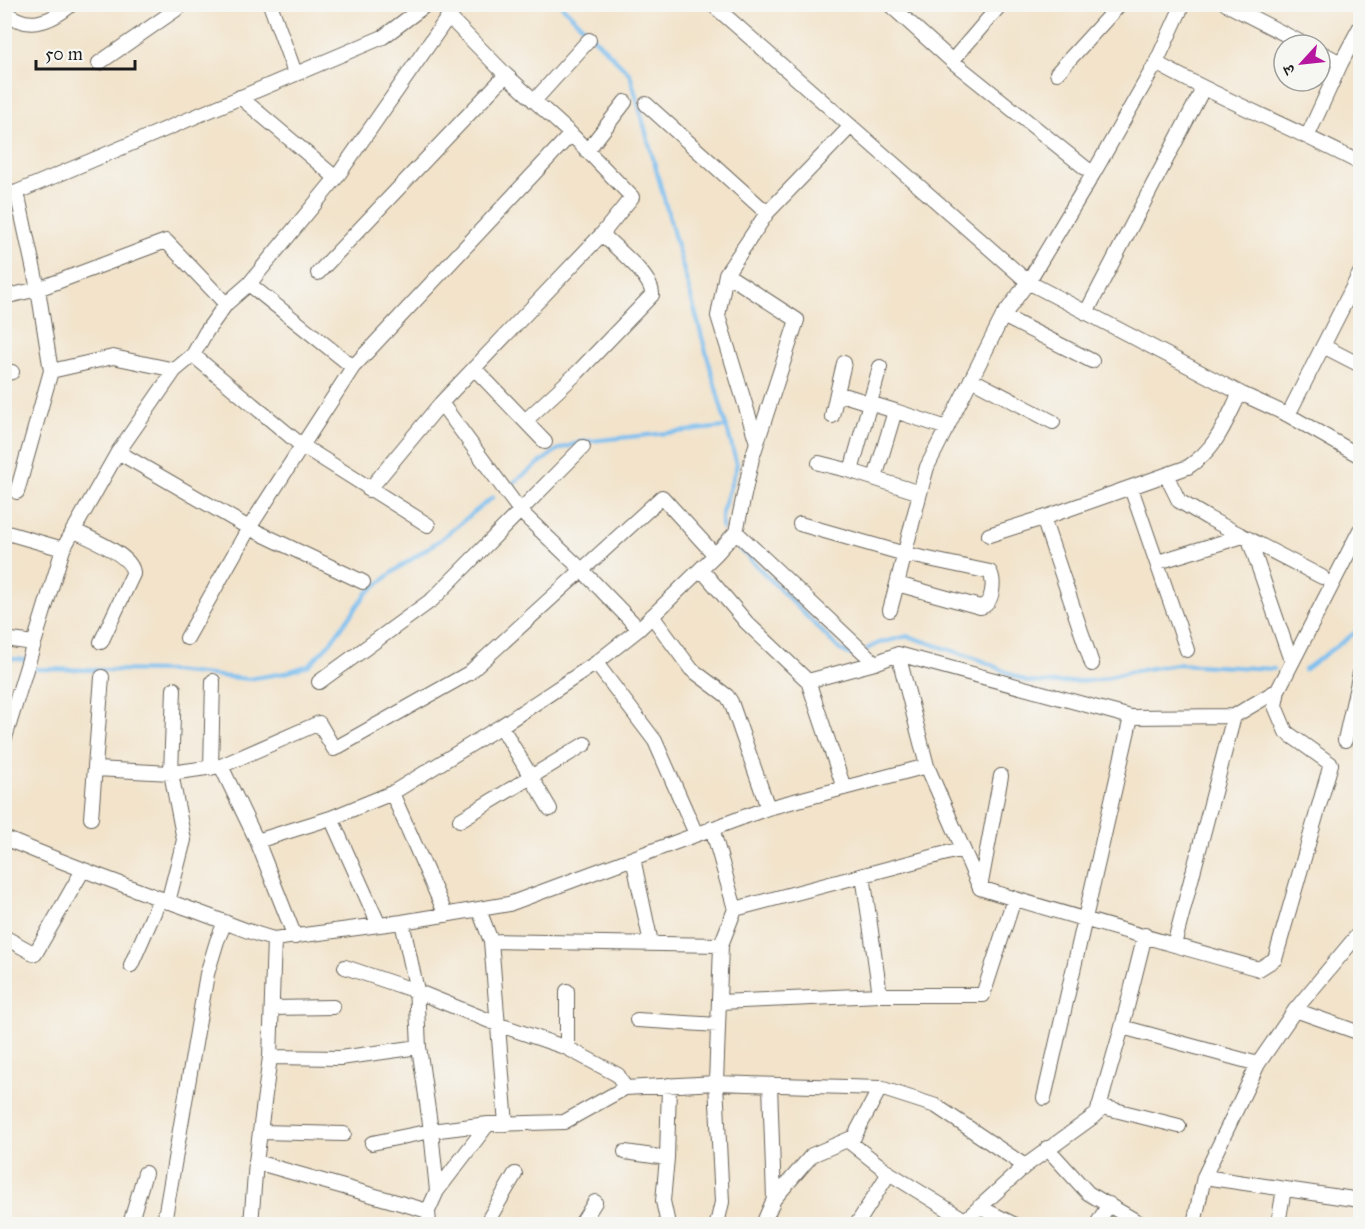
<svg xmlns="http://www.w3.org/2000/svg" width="1365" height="1229" font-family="'IM FELL Great Primer','Noto Serif Devanagari',serif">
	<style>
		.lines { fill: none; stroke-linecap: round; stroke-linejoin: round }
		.stream { stroke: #79bef0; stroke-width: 4 }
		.street-casing { stroke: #676259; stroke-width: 16 }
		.street { stroke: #fff; stroke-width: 14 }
	</style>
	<rect width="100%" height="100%" fill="#f6f6f2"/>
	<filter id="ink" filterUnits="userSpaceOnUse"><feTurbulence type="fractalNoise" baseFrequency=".0167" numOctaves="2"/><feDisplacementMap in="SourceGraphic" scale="12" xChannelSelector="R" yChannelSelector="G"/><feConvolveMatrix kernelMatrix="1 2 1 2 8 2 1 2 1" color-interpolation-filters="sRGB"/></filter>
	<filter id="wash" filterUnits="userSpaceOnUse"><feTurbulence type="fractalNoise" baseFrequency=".008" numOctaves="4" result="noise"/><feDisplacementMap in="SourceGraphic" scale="24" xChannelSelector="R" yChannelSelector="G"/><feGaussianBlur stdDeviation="1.35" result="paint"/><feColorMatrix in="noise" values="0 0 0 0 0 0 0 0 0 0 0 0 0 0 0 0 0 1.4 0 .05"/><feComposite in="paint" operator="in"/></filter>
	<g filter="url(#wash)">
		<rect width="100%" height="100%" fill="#f2e3ca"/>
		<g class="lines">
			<!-- stream -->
			<path class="stream" d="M560,4L630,74L737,465L722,512V529
				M509,486L557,450L581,442L725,427
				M736,545L840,650L853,656
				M867,649L879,643L908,636L983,661L1028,682L1056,683L1098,680L1129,672L1176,664L1274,669
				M4,658L25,660
				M35,669L172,671L248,679L285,673L309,665L330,643L367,593L397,569L437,542L493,497
				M1304,670L1360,629"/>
		</g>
	</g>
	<g filter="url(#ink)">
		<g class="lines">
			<defs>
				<path id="street" d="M270,4L295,73
					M712,4L1028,282L1240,393L1288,415L1360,456
					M889,4L952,61L1093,174
					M1226,4L1306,45
					M4,11C28,32 51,22 72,4
					M1320,52L1341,63
					M952,61L1001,4
					M99,63L184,4
					M1156,63C1223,100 1293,128 1360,163
					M1057,73L1120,4
					M240,97L336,178
					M534,101L589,40
					M646,104L767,213
					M1308,135L1341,63L1360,27
					M587,151L625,102
					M4,196L17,192L383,37L427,4
					M318,273L506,75
					M726,274L797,320L752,458L736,532L875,663
					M249,284L353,367
					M4,297L38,289L166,241L226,304
					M1086,313L1203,89
					M1003,316L1092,361
					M1323,346L1360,365
					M193,355L301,445L428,525
					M880,367L851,471L920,493
					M474,368L545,442
					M51,371L113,357L175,370
					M4,374L12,372
					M971,379L1053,422
					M837,393L844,363
					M441,403L521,512L581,569L639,629
					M1288,415L1360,273
					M832,416L837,393L895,411
					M525,421L578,372L652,295C653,276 615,248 602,234
					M757,443L718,316L726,274L767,213L851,126
					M118,452L249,528L363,582
					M819,463L851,471
					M1166,475L1179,501L1208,518L1322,577
					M875,478L895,411L947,428
					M1131,488L1187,650
					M369,490L441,403L602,234L632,197L571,134L506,75L449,17
					M17,492L51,371L38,289L17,192
					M1043,518L1092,664
					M800,524L905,554L990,572C995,582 993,605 980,607L897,584C907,545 916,506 927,467L1003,316L1028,282L1093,174L1156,63L1183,4
					M73,530C88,538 134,555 133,574L101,642
					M4,532L63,549
					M989,535L1043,518L1188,467C1217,448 1225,423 1240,393
					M1249,539L1289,655
					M1158,562L1243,536
					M701,569L747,623L808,681L844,788
					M890,610L897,584
					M652,616L691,669L727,696L731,702L768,808
					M187,638L249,528L353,367L571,134
					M4,639L34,643
					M898,654L927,766L980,888C1072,917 1165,942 1259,969L1275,959L1331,764L1286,732L1275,706L1278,690L1360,530
					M596,663L655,741L696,834
					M808,681L875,663L898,654L1131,717L1234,716L1278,690
					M319,682L433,599L583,447
					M501,726L550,809
					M1345,740L1360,673
					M4,741L63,549L118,452L175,370L193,355L206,332L226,304L249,284L336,178L457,4
					M221,766L257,841
					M211,768L213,681
					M96,769L171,773L221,766L319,723L334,749L469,673L662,497L715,555
					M392,793L446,915
					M91,818L102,677
					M331,818L379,925
					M460,820L585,744
					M712,828L735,909L721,945L716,1083L722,1202L717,1224
					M4,838C69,865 135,890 201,913C226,922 249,933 274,939L402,922L509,904L768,808L927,766
					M633,858L651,943
					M863,875L880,995
					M980,888L1001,776
					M168,902L184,840L171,773L174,689
					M735,909L962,849
					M479,910L491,941L506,1124
					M402,922L416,986L419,1047L431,1131L437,1191L428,1211L429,1224
					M4,937L35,954L83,870
					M295,937L257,841L331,818L392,793L501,726L596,663L639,629L715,555L736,532
					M491,941L721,945
					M1174,945L1234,716
					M131,965L160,899
					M345,967L416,991L497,1024L567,1048L618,1075L625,1088
					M567,991V1048
					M719,1002L880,995H983L1014,899
					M272,1008L333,1007
					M1295,1010L1360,1033
					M637,1020L718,1025
					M1122,1027L1258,1064
					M270,1057L340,1058L419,1047
					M770,1085L774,1199
					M1044,1098L1131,717
					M1099,1106L1179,1126
					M260,1132L344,1134
					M847,1140L889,1173L965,1220
					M372,1143L431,1131L488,1124L564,1122L625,1088L716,1083L880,1088L936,1106L1025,1166
					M1047,1148L1088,1193L1141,1224
					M625,1152L667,1158
					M256,1162L428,1211
					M1204,1177L1360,1200
					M437,1191L488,1124
					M979,1207L1013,1224
					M165,1217L207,974L217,941L225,922
					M130,1224L145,1173
					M251,1224L256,1162L270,1057L274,939
					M486,1224L515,1174
					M581,1224L595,1202
					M668,1224L663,1201L667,1158L669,1085
					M763,1224L774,1199L812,1155L854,1137L880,1088
					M857,1224L889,1173
					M961,1224L1025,1166L1097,1114L1122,1027L1145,935
					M1097,1224L1109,1204
					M1194,1224L1204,1177L1258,1064L1295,1010L1360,932
					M1278,1224L1284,1189"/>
			</defs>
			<!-- street casing -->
			<use href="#street" class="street-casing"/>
			<!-- street -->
			<use href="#street" class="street"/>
		</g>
	</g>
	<!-- margin -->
	<rect width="1365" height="1229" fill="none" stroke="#f6f6f2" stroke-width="24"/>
	<!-- north arrow -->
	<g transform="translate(1302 63) rotate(243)"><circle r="28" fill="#f6f6f2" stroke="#9f9f9c" stroke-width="1.5"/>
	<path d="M0-4.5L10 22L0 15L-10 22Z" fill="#b5179e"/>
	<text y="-9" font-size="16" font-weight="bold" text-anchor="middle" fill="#1c1c1c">उ</text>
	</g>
	<!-- scale -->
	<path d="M36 60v9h99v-9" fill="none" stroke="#1c1c1c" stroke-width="3"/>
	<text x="45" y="60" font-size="18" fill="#1c1c1c" stroke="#f6f6f2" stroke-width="4.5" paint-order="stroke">50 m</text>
</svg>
